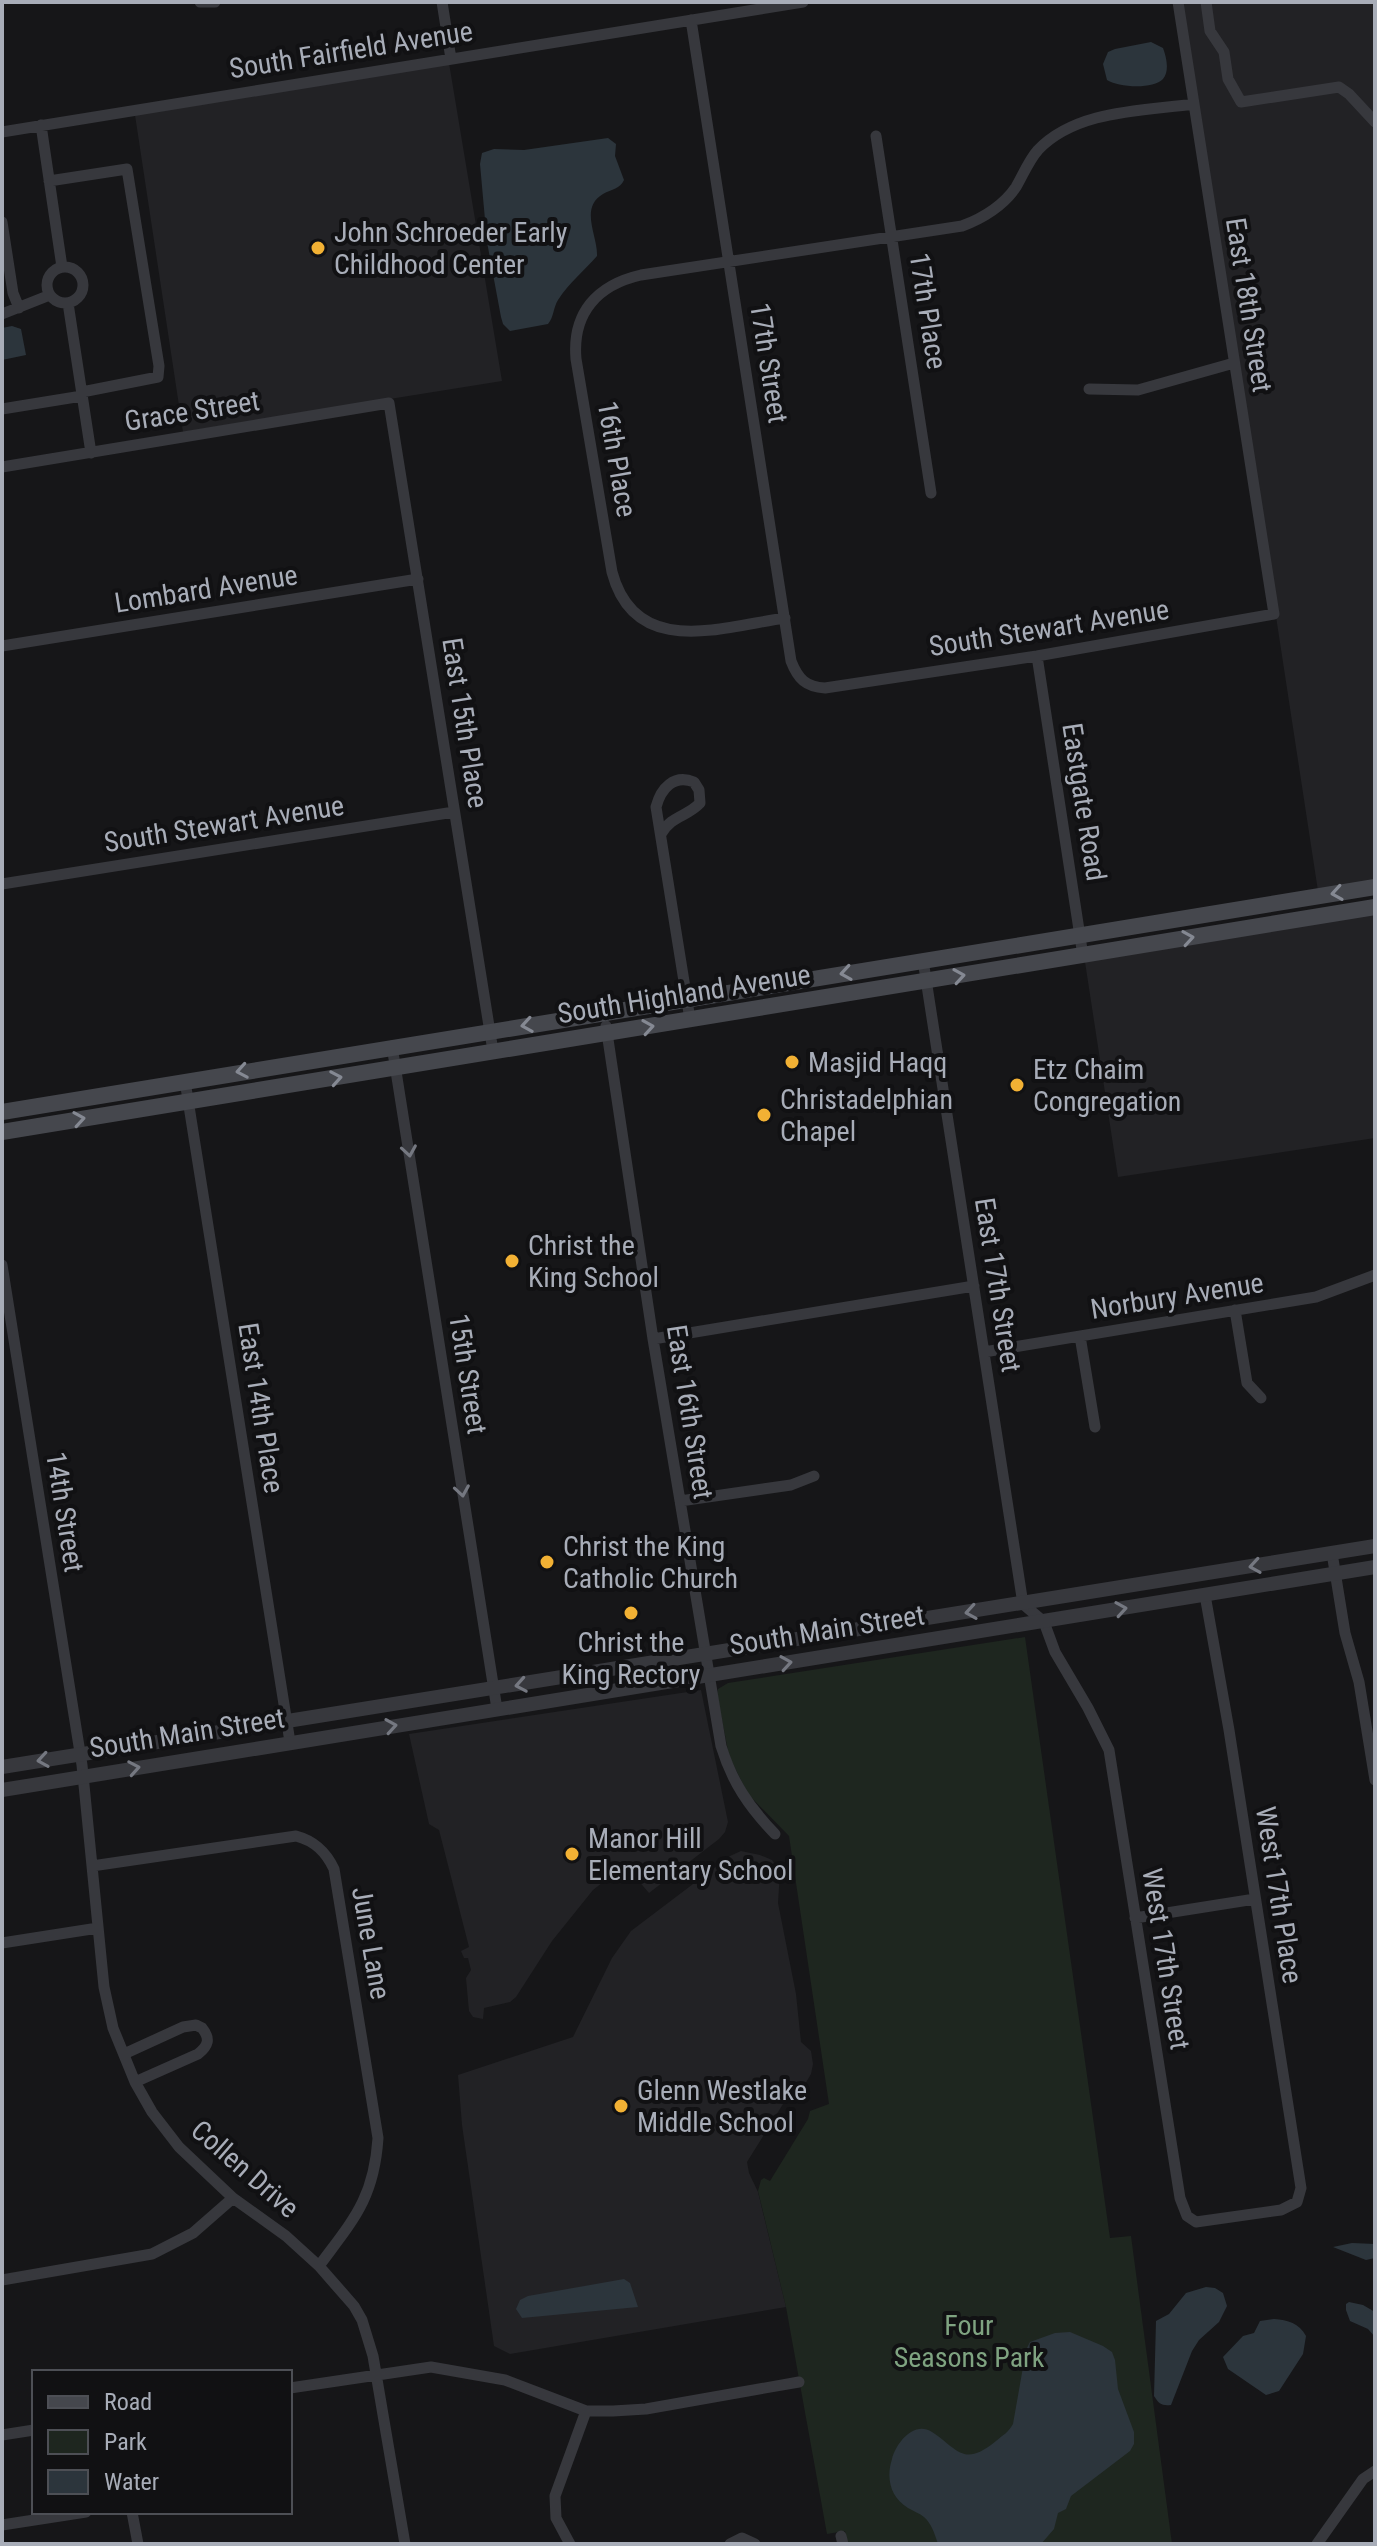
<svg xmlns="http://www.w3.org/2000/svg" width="1377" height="2546" font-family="'Roboto Condensed',sans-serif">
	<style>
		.built { fill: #222225 }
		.green { fill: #1e261f }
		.water { fill: #2c353c }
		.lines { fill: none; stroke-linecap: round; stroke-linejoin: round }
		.minor { stroke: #37383d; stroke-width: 11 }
		.tertiary { stroke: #37383d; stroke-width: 14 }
		.secondary { stroke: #45474d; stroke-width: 16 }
		.oneway { stroke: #858993 }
		.oneway2 { stroke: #757881 }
		.poi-dot { fill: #f2b134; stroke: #111113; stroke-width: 3 }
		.labels { text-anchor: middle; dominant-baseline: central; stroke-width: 8; stroke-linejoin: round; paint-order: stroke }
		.street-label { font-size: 28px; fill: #a8adb8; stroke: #111113 }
		.poi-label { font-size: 28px; fill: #a8adb8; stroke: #111113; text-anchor: start }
		.park-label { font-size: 28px; fill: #7fa381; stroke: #111113 }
	</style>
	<rect width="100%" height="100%" fill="#161618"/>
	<!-- built -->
	<path class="built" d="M1182,2H1375V882L1318,891Z
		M449,63L502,381L183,432L135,115Z
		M1375,914V1138L1118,1177L1085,962Z
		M701,1690L728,1822L725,1832L719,1839L649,1893L625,1865L593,1890L552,1941L516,1997L510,2002L484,2008L483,2019L473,2017L469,2011L466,1978L471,1970L468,1958H464L461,1951L469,1947L439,1830L429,1824L409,1734Z
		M741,1851L760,1855L772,1860L780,1872L778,1903L796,1994L801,2042L811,2051L813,2064L811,2074L805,2084L793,2088L747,2162L749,2173L758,2192L786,2307L510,2354L494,2346L462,2125L458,2075L573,2037L612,1958L631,1931L730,1856Z"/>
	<!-- green -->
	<path class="green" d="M1025,1637L1110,2238L1131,2236L1172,2544H848L845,2531L827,2534L786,2307L758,2191L761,2180L764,2178L770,2181L808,2119L810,2111L829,2104L789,1836L748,1794L729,1756L717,1694L718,1689L728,1683Z"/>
	<!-- water -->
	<path class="water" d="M1151,42L1163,48C1166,56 1170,71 1163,79C1153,90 1117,87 1107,80L1103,64L1108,52L1115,49Z
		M608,138L616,144L615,156L624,180C620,189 612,189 603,194C579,208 598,236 597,256C584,271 569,283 558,300C553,308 554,317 548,324L510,331L503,324L501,317L487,242L480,164L482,153L494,149L524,150Z
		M12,326L21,329L26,355L2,360V328Z
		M1352,2243L1375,2244V2258L1366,2260L1333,2247Z
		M624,2279L630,2283L638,2307L522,2318L516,2309L520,2300L528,2296Z
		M1206,2287L1215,2288L1223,2293L1227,2306L1219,2322L1199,2340L1192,2351L1171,2405C1162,2406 1159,2404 1154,2396L1156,2321L1169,2314L1186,2293Z
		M1349,2302L1363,2305L1375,2312V2337L1368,2329L1350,2321L1346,2310V2304Z
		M1274,2319C1288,2320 1299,2323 1306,2336L1303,2354L1279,2391L1266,2395L1228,2369L1223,2357L1243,2336L1254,2333L1260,2321Z
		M1070,2332L1103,2346L1112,2352L1115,2360L1118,2389L1134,2432V2444L1130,2451L1071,2496L1066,2509L1058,2513L1054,2529L1041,2544H938C935,2535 932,2524 924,2517C919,2513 913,2511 908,2508C890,2497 886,2478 892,2459C896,2443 914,2420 932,2432C958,2449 963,2468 996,2441C1003,2435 1008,2433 1013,2424L1026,2350L1030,2342L1055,2333Z"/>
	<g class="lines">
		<!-- minor -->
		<path class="minor" d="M200,2H215
			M442,2L451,59
			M1206,2L1210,31L1224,52L1228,79L1241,102L1339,87L1349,94L1375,122
			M691,20L791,661C798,679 806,687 825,688L1037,656L1274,614L1178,2
			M41,125L62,267
			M2,132L803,2
			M876,136L931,493
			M49,181L127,169L159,366L158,377L82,392
			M2,222L13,293L19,308
			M47 285a18 18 0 1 1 36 0a18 18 0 1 1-36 0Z
			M68,303L91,453
			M2,314L50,295
			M1089,389L1138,390L1234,363
			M2,409L82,396
			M2,467L389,403L493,1051
			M785,618C722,627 635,659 612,572L576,359C572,313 597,285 641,275L962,226C983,218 1003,206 1016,187C1023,175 1029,160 1038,150C1076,110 1142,111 1194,104
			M2,646L418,579
			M1037,656L1083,956
			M661,834C672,815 687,817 700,803L699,790L694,782C674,774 661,788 656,807L687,1000L690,1020
			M2,884L454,812
			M923,960L1023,1604L1044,1622L1055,1652L1088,1708L1109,1750L1180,2198L1187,2216L1196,2222L1281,2210L1297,2202L1301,2188L1229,1730L1205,1595
			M606,1026L653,1339L721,1746C732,1782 749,1807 775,1834
			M392,1046L497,1709
			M185,1081L290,1742
			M2,1265L82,1765L104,1987L113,2028L135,2082L152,2112L179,2147L233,2198L286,2236L319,2266L354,2306L362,2320L373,2356L405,2544
			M1235,1310L1247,1383L1261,1398
			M1080,1336L1095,1427
			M653,1339L974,1286
			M984,1352L1316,1297L1375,1275
			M680,1501L791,1485L814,1476
			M1332,1553L1345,1633L1359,1682L1375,1780
			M92,1866L296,1836C315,1841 326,1852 334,1869L378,2138C374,2199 353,2220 319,2266
			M1135,1918L1255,1899
			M2,1943L98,1928
			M124,2054L183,2027L196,2025L202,2028C211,2039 208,2046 198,2054L135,2082
			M2,2280L152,2254L193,2233L233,2198
			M290,2388L431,2367L505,2380L586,2411H613L646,2409L799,2382
			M2,2435L34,2430
			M132,2512L138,2544
			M2,2525L86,2512
			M841,2536L843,2544
			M570,2544L556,2518L555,2496L586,2411
			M730,2544L742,2538L755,2544
			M1317,2544L1363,2479L1375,2471"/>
		<!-- tertiary -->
		<path class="tertiary" d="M2,1767L1375,1546
			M2,1790L1375,1567"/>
		<!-- secondary -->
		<path class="secondary" d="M2,1112L1375,887
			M2,1132L1375,907"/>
	</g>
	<!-- one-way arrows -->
	<defs><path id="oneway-chevron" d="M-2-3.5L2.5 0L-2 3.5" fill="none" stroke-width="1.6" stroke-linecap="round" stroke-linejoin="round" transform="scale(2)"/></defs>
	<g class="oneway">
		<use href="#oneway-chevron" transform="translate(1337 893) rotate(171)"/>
		<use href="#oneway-chevron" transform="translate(1188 938) rotate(-9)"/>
		<use href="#oneway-chevron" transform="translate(846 973) rotate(171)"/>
		<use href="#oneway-chevron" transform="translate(959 976) rotate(-9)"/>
		<use href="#oneway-chevron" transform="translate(527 1025) rotate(171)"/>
		<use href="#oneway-chevron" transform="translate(648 1027) rotate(-9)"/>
		<use href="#oneway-chevron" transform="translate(242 1071) rotate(170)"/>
		<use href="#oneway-chevron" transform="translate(336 1078) rotate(-10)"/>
		<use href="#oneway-chevron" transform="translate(79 1119) rotate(-9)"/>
	</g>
	<g class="oneway2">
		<use href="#oneway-chevron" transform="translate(409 1151) rotate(81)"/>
		<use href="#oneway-chevron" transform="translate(462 1491) rotate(81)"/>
		<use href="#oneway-chevron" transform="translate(1255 1566) rotate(171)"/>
		<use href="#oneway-chevron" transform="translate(1121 1609) rotate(-9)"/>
		<use href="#oneway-chevron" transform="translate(971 1612) rotate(171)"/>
		<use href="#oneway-chevron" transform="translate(786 1663) rotate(-9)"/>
		<use href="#oneway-chevron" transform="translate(521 1685) rotate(170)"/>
		<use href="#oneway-chevron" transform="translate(391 1726) rotate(-9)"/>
		<use href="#oneway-chevron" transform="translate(43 1760) rotate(171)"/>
		<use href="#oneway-chevron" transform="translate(134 1768) rotate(-10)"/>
	</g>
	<!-- markers -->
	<g class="poi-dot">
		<circle cx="318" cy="248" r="8"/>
		<circle cx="792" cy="1062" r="8"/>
		<circle cx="1017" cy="1085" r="8"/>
		<circle cx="764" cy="1115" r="8"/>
		<circle cx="512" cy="1261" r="8"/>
		<circle cx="547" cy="1562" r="8"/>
		<circle cx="631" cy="1613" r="8"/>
		<circle cx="572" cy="1854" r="8"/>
		<circle cx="621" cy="2106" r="8"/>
	</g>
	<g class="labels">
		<!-- street labels -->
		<g class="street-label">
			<text transform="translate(351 50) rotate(-9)">South Fairfield Avenue</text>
			<text transform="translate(1249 305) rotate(81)">East 18th Street</text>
			<text transform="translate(928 311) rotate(81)">17th Place</text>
			<text transform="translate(769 363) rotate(81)">17th Street</text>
			<text transform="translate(192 411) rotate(-9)">Grace Street</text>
			<text transform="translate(617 459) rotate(80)">16th Place</text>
			<text transform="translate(206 589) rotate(-9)">Lombard Avenue</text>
			<text transform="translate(1049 628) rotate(-9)">South Stewart Avenue</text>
			<text transform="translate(465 723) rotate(81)">East 15th Place</text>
			<text transform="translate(1084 802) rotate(81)">Eastgate Road</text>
			<text transform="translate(224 824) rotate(-9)">South Stewart Avenue</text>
			<text transform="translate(684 994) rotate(-9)">South Highland Avenue</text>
			<text transform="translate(998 1285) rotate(81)">East 17th Street</text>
			<text transform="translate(1177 1296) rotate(-9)">Norbury Avenue</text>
			<text transform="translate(468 1374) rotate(81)">15th Street</text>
			<text transform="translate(261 1408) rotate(81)">East 14th Place</text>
			<text transform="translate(690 1412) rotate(81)">East 16th Street</text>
			<text transform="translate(65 1512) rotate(81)">14th Street</text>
			<text transform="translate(827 1630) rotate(-9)">South Main Street</text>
			<text transform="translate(187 1733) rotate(-9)">South Main Street</text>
			<text transform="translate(1279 1895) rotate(81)">West 17th Place</text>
			<text transform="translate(371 1943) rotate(80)">June Lane</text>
			<text transform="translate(1166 1959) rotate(81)">West 17th Street</text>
			<text transform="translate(245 2169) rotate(41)">Collen Drive</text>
		</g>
		<!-- poi labels -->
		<g class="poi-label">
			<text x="334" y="232">John Schroeder Early<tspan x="334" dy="32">Childhood Center</tspan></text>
			<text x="808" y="1062">Masjid Haqq</text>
			<text x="1033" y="1069">Etz Chaim<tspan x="1033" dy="32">Congregation</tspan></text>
			<text x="780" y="1099">Christadelphian<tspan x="780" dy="32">Chapel</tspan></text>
			<text x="528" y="1245">Christ the<tspan x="528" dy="32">King School</tspan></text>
			<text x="563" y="1546">Christ the King<tspan x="563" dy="32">Catholic Church</tspan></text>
			<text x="631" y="1642" text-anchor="middle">Christ the<tspan x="631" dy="32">King Rectory</tspan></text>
			<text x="588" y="1838">Manor Hill<tspan x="588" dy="32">Elementary School</tspan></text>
			<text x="637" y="2090">Glenn Westlake<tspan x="637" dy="32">Middle School</tspan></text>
		</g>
		<!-- park labels -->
		<g class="park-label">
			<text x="969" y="2325">Four<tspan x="969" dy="32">Seasons Park</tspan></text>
		</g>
	</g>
	<!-- border -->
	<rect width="1377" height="2546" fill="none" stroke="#a8adb8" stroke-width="8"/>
	<!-- legend -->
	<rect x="32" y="2370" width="260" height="144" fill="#111113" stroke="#4d4f55" stroke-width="2"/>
	<rect x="48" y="2396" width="40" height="12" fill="#45474d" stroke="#4d4f55" stroke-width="2"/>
	<text x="104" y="2410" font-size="24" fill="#a8adb8">Road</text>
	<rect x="48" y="2430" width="40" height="24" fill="#1e261f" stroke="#4d4f55" stroke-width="2"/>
	<text x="104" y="2450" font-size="24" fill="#a8adb8">Park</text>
	<rect x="48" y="2470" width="40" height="24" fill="#2c353c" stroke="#4d4f55" stroke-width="2"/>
	<text x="104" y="2490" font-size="24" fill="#a8adb8">Water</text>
</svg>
